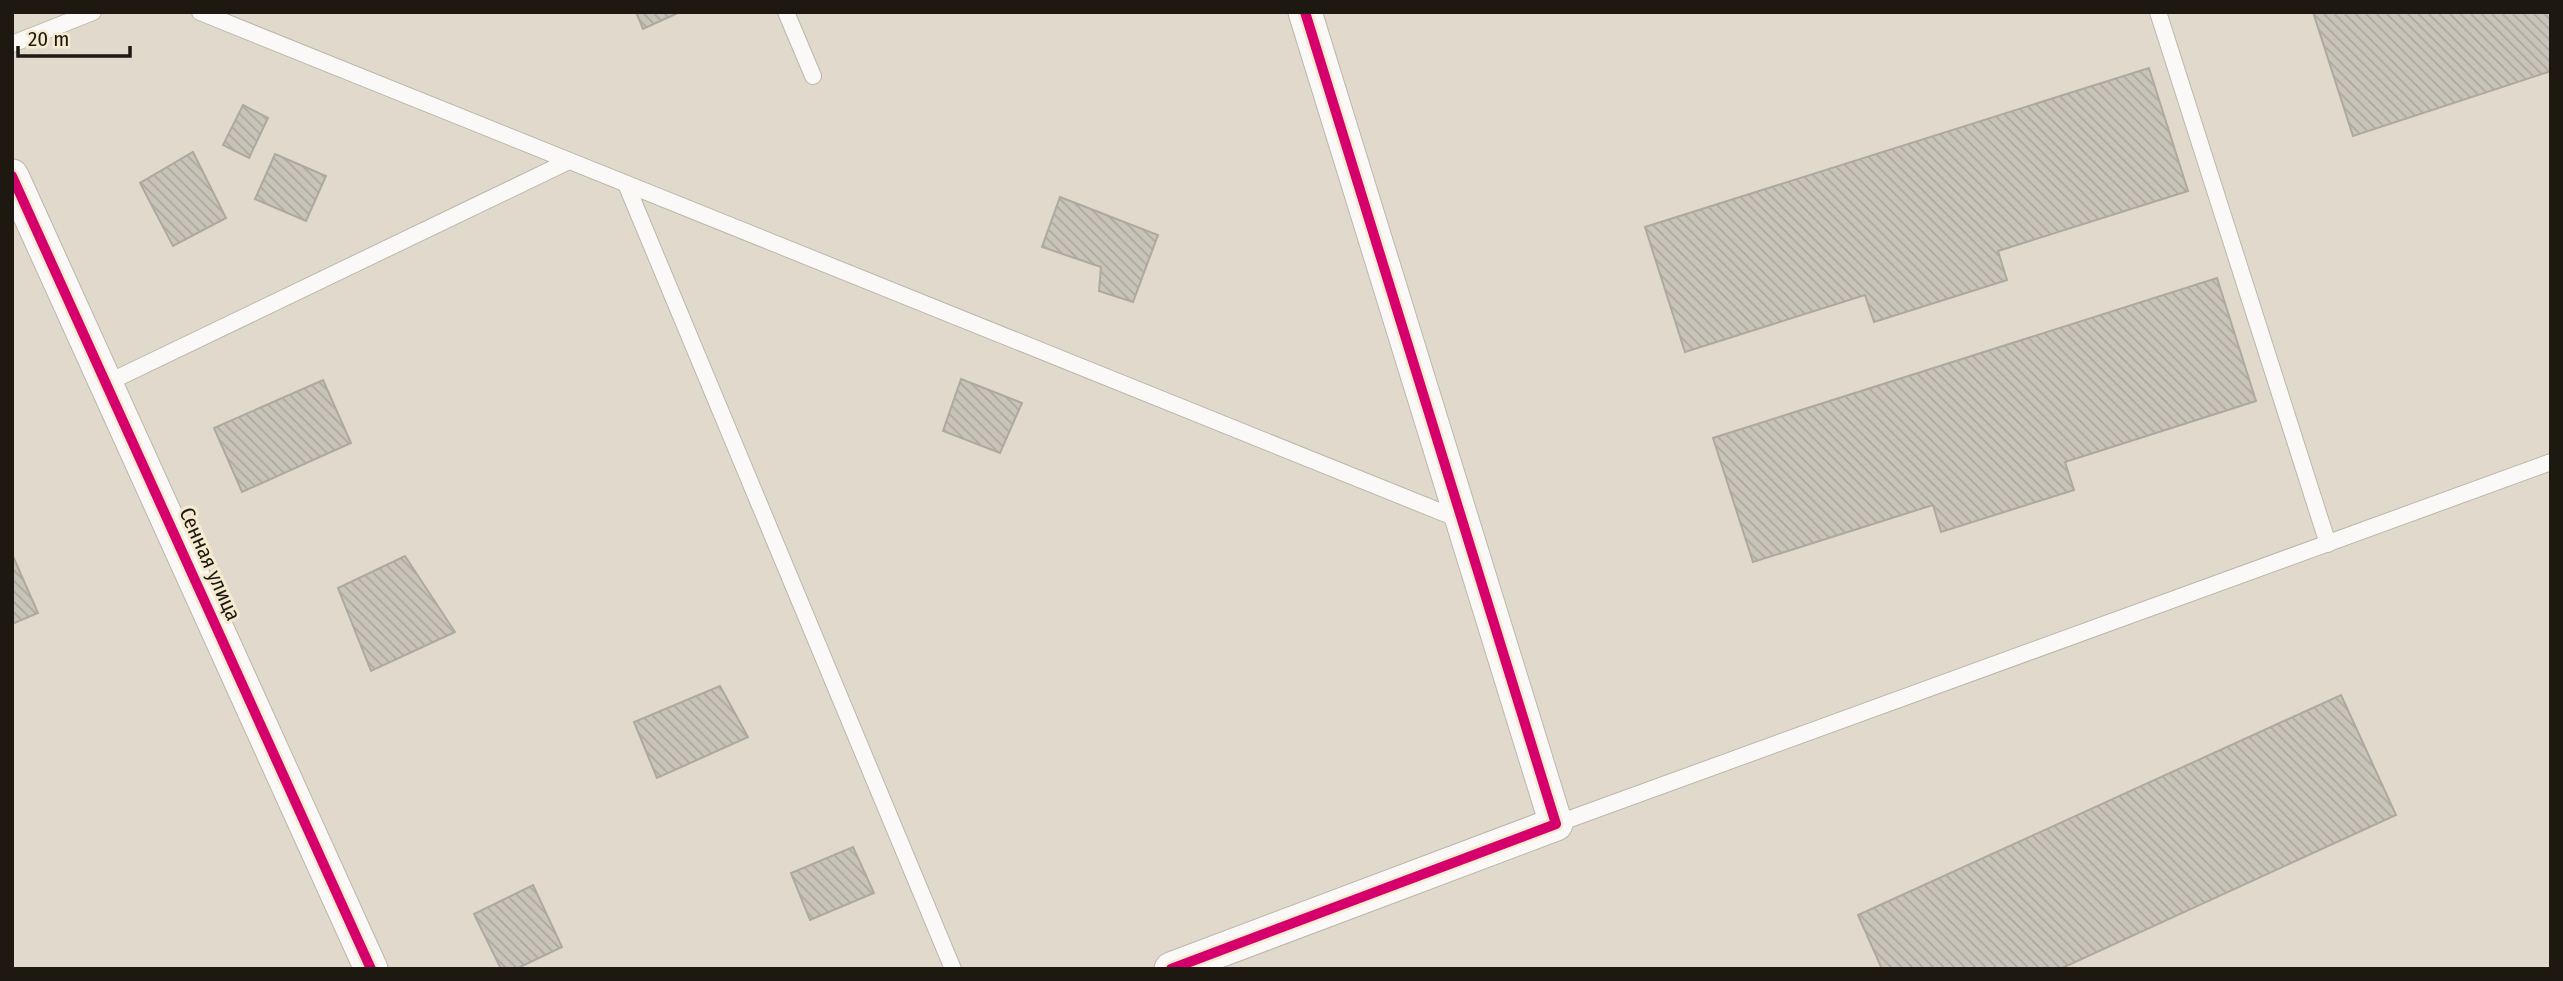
<svg xmlns="http://www.w3.org/2000/svg" width="2563" height="981" font-family="'Fira Sans Condensed',sans-serif">
	<style>
		.building { fill: url(#building-back-hatch); stroke: #aea99e; stroke-width: 2 }
		.lines { fill: none; stroke-linecap: round; stroke-linejoin: round }
		.lane-casing { stroke: #bcb7ac; stroke-width: 18 }
		.street-casing { stroke: #bcb7ac; stroke-width: 35 }
		.lane { stroke: #faf9f7; stroke-width: 16 }
		.street { stroke: #faf9f7; stroke-width: 33 }
		.cycleway-casing { stroke: #f6ebd1; stroke-width: 15 }
		.cycleway { stroke: #d6006c; stroke-width: 10 }
		.labels { text-anchor: middle; dominant-baseline: central; stroke-width: 6; stroke-linejoin: round; paint-order: stroke }
		.street-label { font-size: 21px; fill: #1e1910; stroke: #f6ebd1 }
	</style>
	<defs>
		<pattern id="building-back-hatch" width="6" height="6" patternUnits="userSpaceOnUse" patternTransform="scale(1.75)"><rect width="6" height="6" fill="#c9c4b9"/><path d="M-1 5l2 2M0 0l6 6M5-1l2 2" fill="none" stroke="#aca89e"/></pattern>
	</defs>
	<rect width="100%" height="100%" fill="#e1dacc"/>
	<!-- building -->
	<path class="building" d="M636,12H680L643,29Z
		M2313,12H2551V71L2353,136Z
		M2149,68L2188,191L1998,251L2007,280L1874,322L1865,295L1685,352L1645,227Z
		M243,105L268,118L249,158L223,145Z
		M193,152L226,218L173,246L140,183Z
		M275,154L326,176L306,221L255,199Z
		M1060,197L1158,235L1133,302L1099,291L1101,267L1042,247Z
		M2217,278L2256,401L2065,462L2074,490L1941,532L1933,505L1753,562L1713,438Z
		M961,379L1022,403L1000,453L943,431Z
		M323,380L351,443L242,492L214,428Z
		M12,554L38,613L12,624Z
		M405,556L455,632L371,671L338,588Z
		M720,686L748,737L657,778L634,722Z
		M2341,695L2396,815L2060,969H1882L1858,915Z
		M853,847L874,893L810,920L791,873Z
		M533,885L562,947L516,969H501L474,914Z"/>
	<g class="lines">
		<defs>
			<path id="lane" d="M200,12L1461,520
				M786,12L813,76
				M2158,12L2328,544
				M12,44L93,12
				M626,184L953,969
				M107,383L569,161
				M1556,824L2551,462"/>
			<path id="street" d="M12,176L371,969
				M1171,969L1556,824L1305,12"/>
		</defs>
		<!-- lane casing -->
		<use href="#lane" class="lane-casing"/>
		<!-- street casing -->
		<use href="#street" class="street-casing"/>
		<!-- lane -->
		<use href="#lane" class="lane"/>
		<!-- street -->
		<use href="#street" class="street"/>
		<defs>
			<path id="cycleway" d="M12,176L371,969
				M1171,969L1556,824L1305,12"/>
		</defs>
		<!-- cycleway casing -->
		<use href="#cycleway" class="cycleway-casing"/>
		<!-- cycleway -->
		<use href="#cycleway" class="cycleway"/>
	</g>
	<g class="labels">
		<!-- street labels -->
		<g class="street-label">
			<text transform="translate(210 564) rotate(66)">Сенная улица</text>
		</g>
	</g>
	<!-- border -->
	<rect width="2563" height="981" fill="none" stroke="#1e1910" stroke-width="28"/>
	<!-- scale -->
	<path d="M18 46v10h112v-10" fill="none" stroke="#1e1910" stroke-width="3.5"/>
	<text x="28" y="46" font-size="21" fill="#1e1910" stroke="#f6ebd1" stroke-width="5" paint-order="stroke">20 m</text>
</svg>
